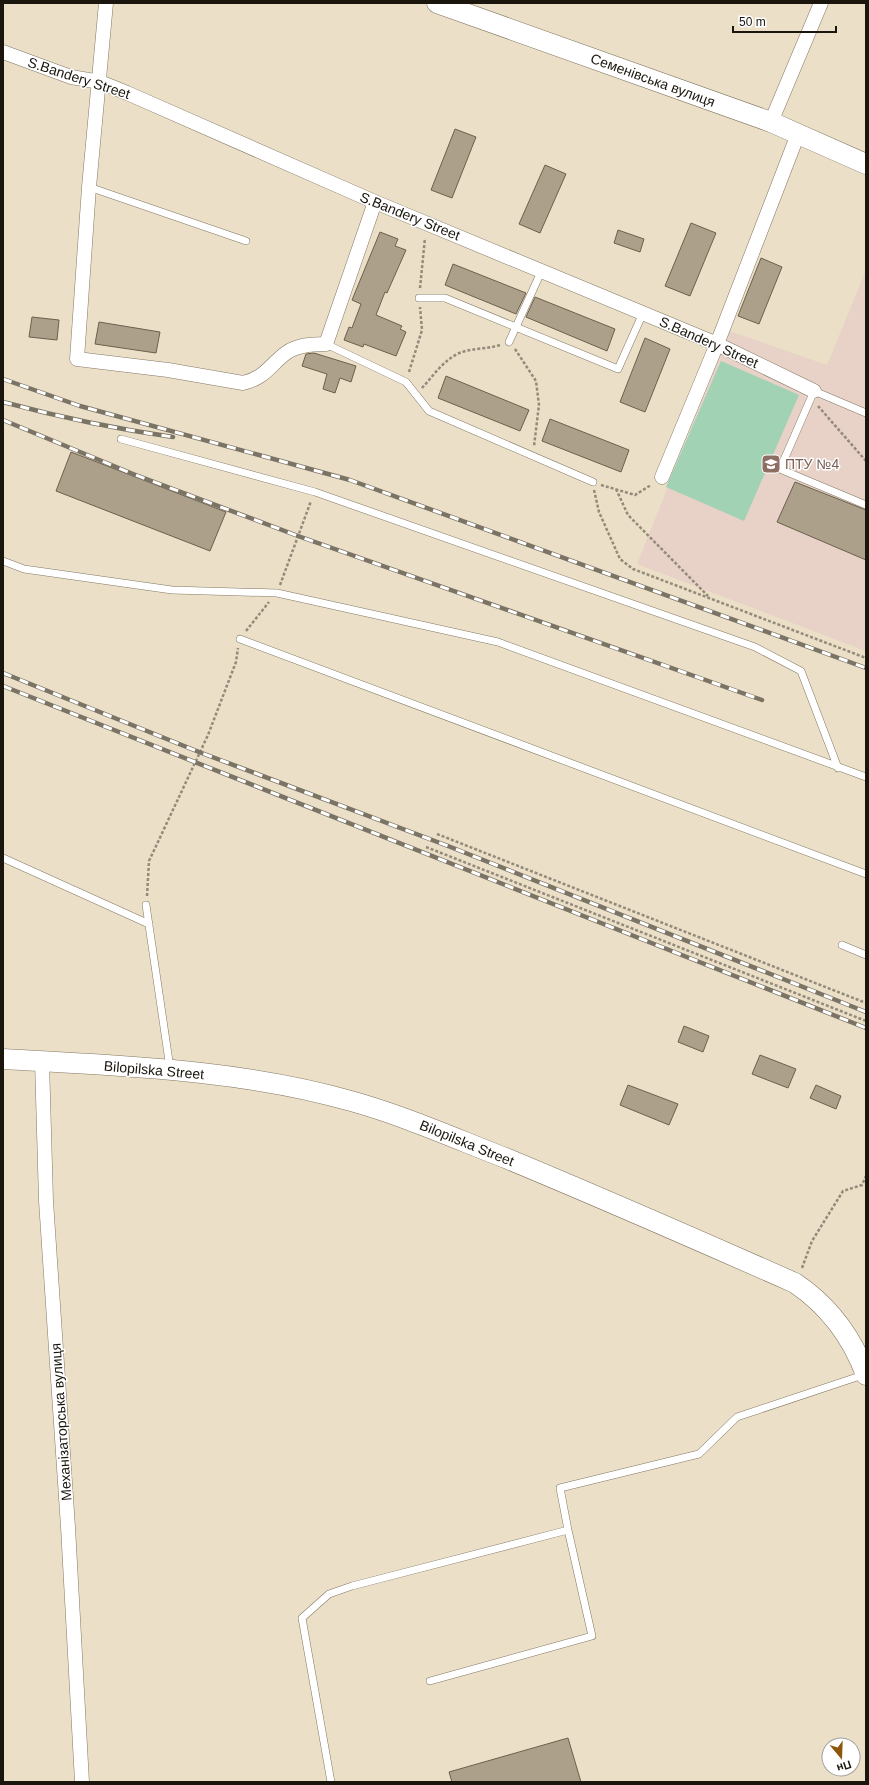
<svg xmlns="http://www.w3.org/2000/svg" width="869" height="1785" font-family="Arial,sans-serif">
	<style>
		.education { fill: #e8d1c6 }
		.green { fill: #a1d2b4 }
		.building { fill: #aca08a; stroke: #6a604c }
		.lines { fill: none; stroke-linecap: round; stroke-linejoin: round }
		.lane-casing { stroke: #837863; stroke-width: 8 }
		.street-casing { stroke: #837863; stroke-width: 15 }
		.secondary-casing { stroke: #837863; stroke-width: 21 }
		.path { stroke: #938a7a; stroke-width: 2.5; stroke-dasharray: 3 2; stroke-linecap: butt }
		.lane { stroke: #fff; stroke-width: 7 }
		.street { stroke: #fff; stroke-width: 14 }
		.secondary { stroke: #fff; stroke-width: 20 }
		.rail-casing { stroke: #7b7465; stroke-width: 4.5 }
		.rail { stroke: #fff; stroke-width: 3; stroke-dasharray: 9; stroke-linecap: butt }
		.labels { text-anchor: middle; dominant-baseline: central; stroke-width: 3; stroke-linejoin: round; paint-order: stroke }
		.street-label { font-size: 14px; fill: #1a160e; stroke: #fff }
		.education-label { font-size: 14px; fill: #785e54; stroke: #fff; text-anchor: start }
	</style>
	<rect width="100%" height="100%" fill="#ebdfc8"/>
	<!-- education -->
	<path class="education" d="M866,270V651L637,564L730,331L827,365Z"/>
	<!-- green -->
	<path class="green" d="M721,361L799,395L744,521L666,487Z"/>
	<!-- building -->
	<path class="building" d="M455,129L476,137L452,198L431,190Z
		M545,165L566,174L540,233L519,224Z
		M691,223L716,233L690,296L665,286Z
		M618,230L644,239L640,252L614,243Z
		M380,232L398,239L395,246L406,250L387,293L385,292L376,315L402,326L400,329L406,332L396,356L364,344L363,347L344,340L349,327L352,328L361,304L352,300Z
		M761,258L782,267L759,324L738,316Z
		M453,264L526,293L516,314L445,285Z
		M535,297L615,329L607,351L526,317Z
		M32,317L59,320L57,340L29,337Z
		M99,322L160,332L156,353L95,344Z
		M645,338L670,349L645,412L620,402Z
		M314,353L356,366L351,382L340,378L335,393L323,389L327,374L302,366L306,354Z
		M446,376L529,410L520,431L438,398Z
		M550,419L629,450L621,472L542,441Z
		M71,452L226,512L210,551L56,491Z
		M795,482L866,510V560L777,522Z
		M684,1026L709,1036L703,1052L678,1042Z
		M760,1055L796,1069L788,1088L752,1074Z
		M628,1085L678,1104L669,1125L620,1105Z
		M816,1085L841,1096L836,1109L810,1098Z
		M568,1738L581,1782H452L449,1772Z"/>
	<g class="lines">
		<defs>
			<path id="lane" d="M89,187L246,241
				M419,298H445L618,369L643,313
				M509,342L542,270
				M326,344L406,382L429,411L593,482
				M866,413L814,391L780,469L866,505
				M121,439L315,492L755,647L801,671L838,768
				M3,561L24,569L172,590L277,593L498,642L866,777
				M240,639L866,874
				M3,858L149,924
				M146,905L170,1068
				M842,945L866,955
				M430,1681L592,1636L568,1530L560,1488L699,1454L737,1417L863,1375
				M331,1782L302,1618L329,1594L352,1586L568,1530"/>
			<path id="street" d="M106,3L89,187L77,359L168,370L243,383C265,378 270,365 286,353C297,345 312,344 326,344L375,202
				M3,52L71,77L100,82L127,93L375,202L717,344L814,391
				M771,122L821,3
				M662,477L717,344L798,134
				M42,1061L46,1201L68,1527L82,1782"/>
			<path id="secondary" d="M437,3L771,122L866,164
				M3,1059C118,1066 240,1069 351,1101C405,1116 456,1139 508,1159C604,1199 700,1241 795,1283C829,1306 852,1337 866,1375"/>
		</defs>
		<!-- lane casing -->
		<use href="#lane" class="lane-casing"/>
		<!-- street casing -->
		<use href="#street" class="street-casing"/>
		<!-- secondary casing -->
		<use href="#secondary" class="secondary-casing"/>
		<!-- path -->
		<path class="path" d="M420,288L425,238
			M515,349L536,381L539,405L534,446
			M409,372L422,330L420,307
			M422,388C434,375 445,358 462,352C474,348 488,349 500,345
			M818,406L866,461
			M601,485L635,495L651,485
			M616,489L628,515L708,596
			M594,490L599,512L620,559L633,569L866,658
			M280,585L311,501
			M246,631L269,602
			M437,834L866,1003
			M426,847L866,1021
			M147,896L149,861L208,735L236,662L238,648
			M802,1268L812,1241L843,1191L862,1185L866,1176"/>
		<!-- lane -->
		<use href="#lane" class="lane"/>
		<!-- street -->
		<use href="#street" class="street"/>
		<!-- secondary -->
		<use href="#secondary" class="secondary"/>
		<defs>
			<path id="rail" d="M3,379L80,406L350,480L866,668
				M3,402C59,417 116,429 173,437
				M3,420L133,474L298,536L762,700
				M3,673L199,752L448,846L866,1012
				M3,686L866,1028"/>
		</defs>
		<!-- rail casing -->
		<use href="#rail" class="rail-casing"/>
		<!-- rail -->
		<use href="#rail" class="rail"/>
	</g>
	<!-- icons -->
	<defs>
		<symbol id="university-square" viewBox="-11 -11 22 22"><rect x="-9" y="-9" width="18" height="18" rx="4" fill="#8d6e63" stroke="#fff"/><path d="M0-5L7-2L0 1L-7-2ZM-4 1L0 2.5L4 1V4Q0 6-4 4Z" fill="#fff"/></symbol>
	</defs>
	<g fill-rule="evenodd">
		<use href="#university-square" x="760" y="453" width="22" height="22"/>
	</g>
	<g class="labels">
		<!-- street labels -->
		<g class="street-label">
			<text transform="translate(79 78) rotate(18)">S.Bandery Street</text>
			<text transform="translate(653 80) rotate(20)">Семенівська вулиця</text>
			<text transform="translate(410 216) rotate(22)">S.Bandery Street</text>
			<text transform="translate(709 342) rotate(24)">S.Bandery Street</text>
			<text transform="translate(154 1070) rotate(5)">Bilopilska Street</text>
			<text transform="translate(467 1143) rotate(22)">Bilopilska Street</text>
			<text transform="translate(61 1422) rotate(-94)">Механізаторська вулиця</text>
		</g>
		<!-- education labels -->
		<g class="education-label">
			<text x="785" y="464">ПТУ №4</text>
		</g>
	</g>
	<!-- border -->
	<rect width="869" height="1785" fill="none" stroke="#1a160e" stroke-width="8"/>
	<!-- north arrow -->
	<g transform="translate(841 1757) rotate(161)"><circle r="19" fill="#ffffff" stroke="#a3a29f"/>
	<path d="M0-3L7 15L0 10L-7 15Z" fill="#8d560b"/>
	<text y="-6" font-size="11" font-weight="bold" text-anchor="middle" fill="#1a160e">Пн</text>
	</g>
	<!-- scale -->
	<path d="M733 26v6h103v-6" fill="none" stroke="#1a160e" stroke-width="2"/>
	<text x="739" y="26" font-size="12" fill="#1a160e" stroke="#ffffff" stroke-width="3" paint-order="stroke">50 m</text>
</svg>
